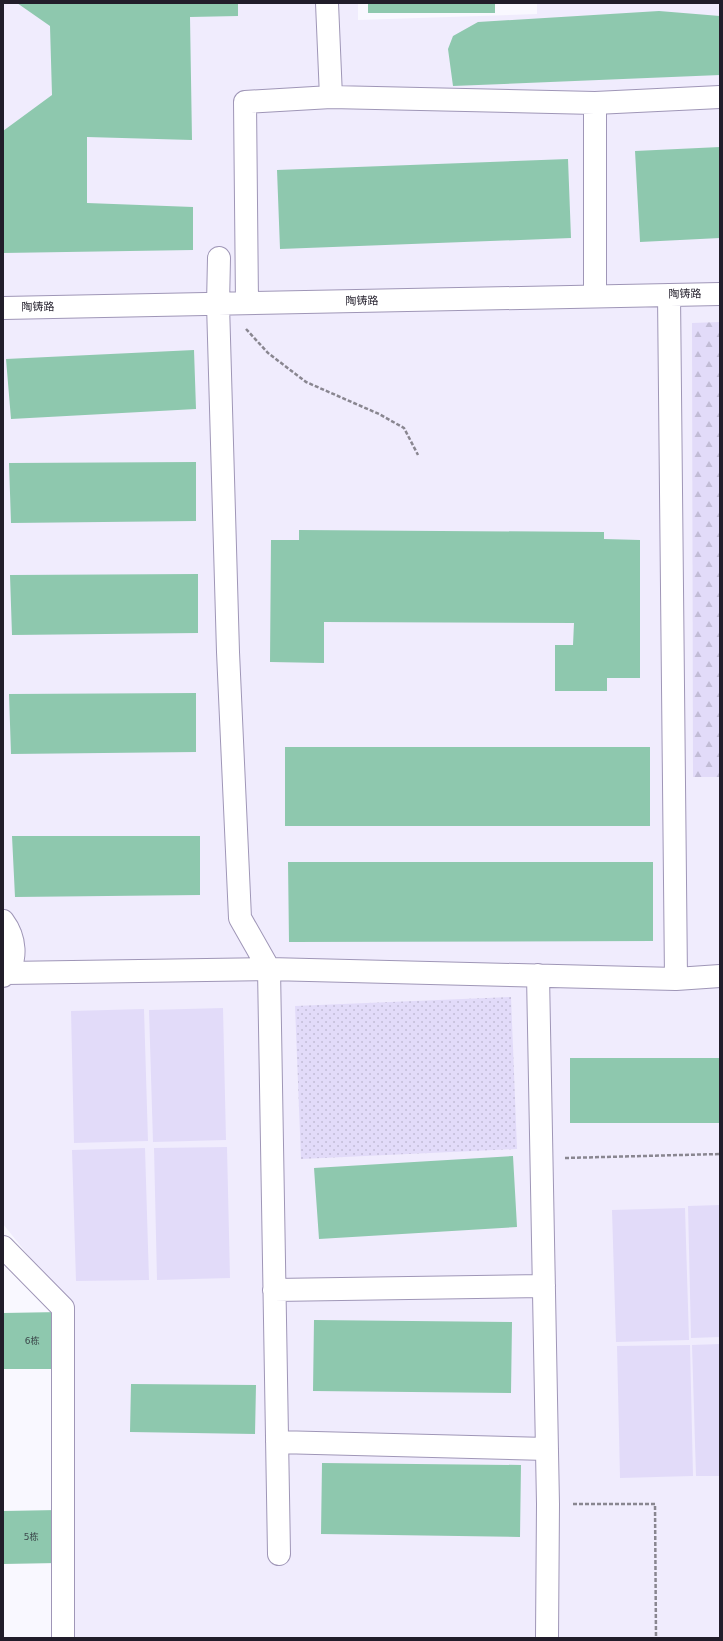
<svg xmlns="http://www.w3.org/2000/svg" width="723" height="1641" font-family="'DejaVu Sans','Noto Sans SC',sans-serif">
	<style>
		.built { fill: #f0ecfd }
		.grass { fill: url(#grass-dots) }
		.forest { fill: url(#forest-firs) }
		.pitch { fill: #e2dbf9 }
		.building { fill: #8ec8ae }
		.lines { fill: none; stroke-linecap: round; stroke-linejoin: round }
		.minor-casing { stroke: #9f96b7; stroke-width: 24 }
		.path { stroke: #898690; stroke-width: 2.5; stroke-dasharray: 4 2; stroke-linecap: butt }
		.minor { stroke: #fff; stroke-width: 22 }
		.labels { text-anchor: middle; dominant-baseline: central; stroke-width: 3.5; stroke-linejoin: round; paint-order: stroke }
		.number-label { font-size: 9px; fill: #3c484b }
		.street-label { font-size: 11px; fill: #211d2a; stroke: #fff }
	</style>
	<defs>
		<pattern id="grass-dots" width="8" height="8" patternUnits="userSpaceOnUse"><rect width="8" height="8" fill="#e2dbf9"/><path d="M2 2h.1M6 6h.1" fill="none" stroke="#c2bcd6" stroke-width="1.8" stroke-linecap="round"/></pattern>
		<pattern id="forest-firs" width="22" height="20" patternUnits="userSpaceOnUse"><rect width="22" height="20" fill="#e2dbf9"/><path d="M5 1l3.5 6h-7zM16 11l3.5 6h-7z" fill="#c2bcd6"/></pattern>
	</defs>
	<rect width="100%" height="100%" fill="#f9f8ff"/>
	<!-- built -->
	<path class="built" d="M3,3H358V20L537,14V3H720V1638H67L68,1305L3,1224Z"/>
	<!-- grass -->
	<path class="grass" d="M511,997L517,1149L301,1159L295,1006Z"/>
	<!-- forest -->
	<path class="forest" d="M720,322V777H693L692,323Z"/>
	<!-- pitch -->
	<path class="pitch" d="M223,1008L226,1140L153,1142L149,1010Z
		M144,1009L148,1141L74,1143L71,1011Z
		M227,1147L230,1278L157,1280L154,1148Z
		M145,1148L149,1280L76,1281L72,1150Z
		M720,1205V1337L691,1338L688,1206Z
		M685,1208L689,1340L616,1342L612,1210Z
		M720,1344V1476H696L692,1345Z
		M690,1345L693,1476L620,1478L617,1346Z"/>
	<!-- building -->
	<path class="building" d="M17,3H238V16L190,17L192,140L87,137V203L193,207V250L3,253V131L52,95L50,26Z
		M368,3H495V13H368Z
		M659,11L720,16V75L453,86L448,49L453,36L478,22Z
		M720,147V238L640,242L635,151Z
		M568,159L571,238L280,249L277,170Z
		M194,350L196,409L11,419L6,359Z
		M196,462V521L11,523L9,463Z
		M299,530L604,532V539L640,540V678H607V691H555V645H573L574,623L324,622V663L270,662L271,540H299Z
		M198,574V633L12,635L10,575Z
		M196,693V752L11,754L9,694Z
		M285,747H650V826H285Z
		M12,836H200V895L15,897Z
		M288,862H653V941L289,942Z
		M570,1058H720V1123H570Z
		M513,1156L517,1227L319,1239L314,1168Z
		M60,1312V1369H3V1313Z
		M314,1320L512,1322L511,1393L313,1391Z
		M131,1384L256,1385L255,1434L130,1432Z
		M322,1463L521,1465L520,1537L321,1534Z
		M58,1510V1563L3,1564V1511Z"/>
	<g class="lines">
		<defs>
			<path id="minor" d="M331,97L595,103V296
				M595,103L720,97
				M219,258L218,304L228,652L240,918L269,969L279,1554
				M669,295L676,979
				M247,303L245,102L331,97L327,3
				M3,308L720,294
				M3,921C15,937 19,961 3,976
				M6,973L269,969L676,979L720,976
				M538,975L548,1504L547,1638
				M3,1247L63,1308V1638
				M274,1290L544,1286
				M277,1442L547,1449"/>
		</defs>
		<!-- minor casing -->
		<use href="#minor" class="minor-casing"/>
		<!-- path -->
		<path class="path" d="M246,329L268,353L306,382L379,414L404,428L418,455
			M565,1158L720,1154
			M573,1504H655L656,1638"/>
		<!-- minor -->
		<use href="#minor" class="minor"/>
	</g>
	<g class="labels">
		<!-- number labels -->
		<g class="number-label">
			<text x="32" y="1341">6栋</text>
			<text x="31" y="1537">5栋</text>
		</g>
		<!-- street labels -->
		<g class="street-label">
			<text transform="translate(685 294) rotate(-1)">陶铸路</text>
			<text transform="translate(362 301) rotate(-1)">陶铸路</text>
			<text transform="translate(38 307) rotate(-1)">陶铸路</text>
		</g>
	</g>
	<!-- border -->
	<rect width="723" height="1641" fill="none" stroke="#211d2a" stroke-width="8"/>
</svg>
